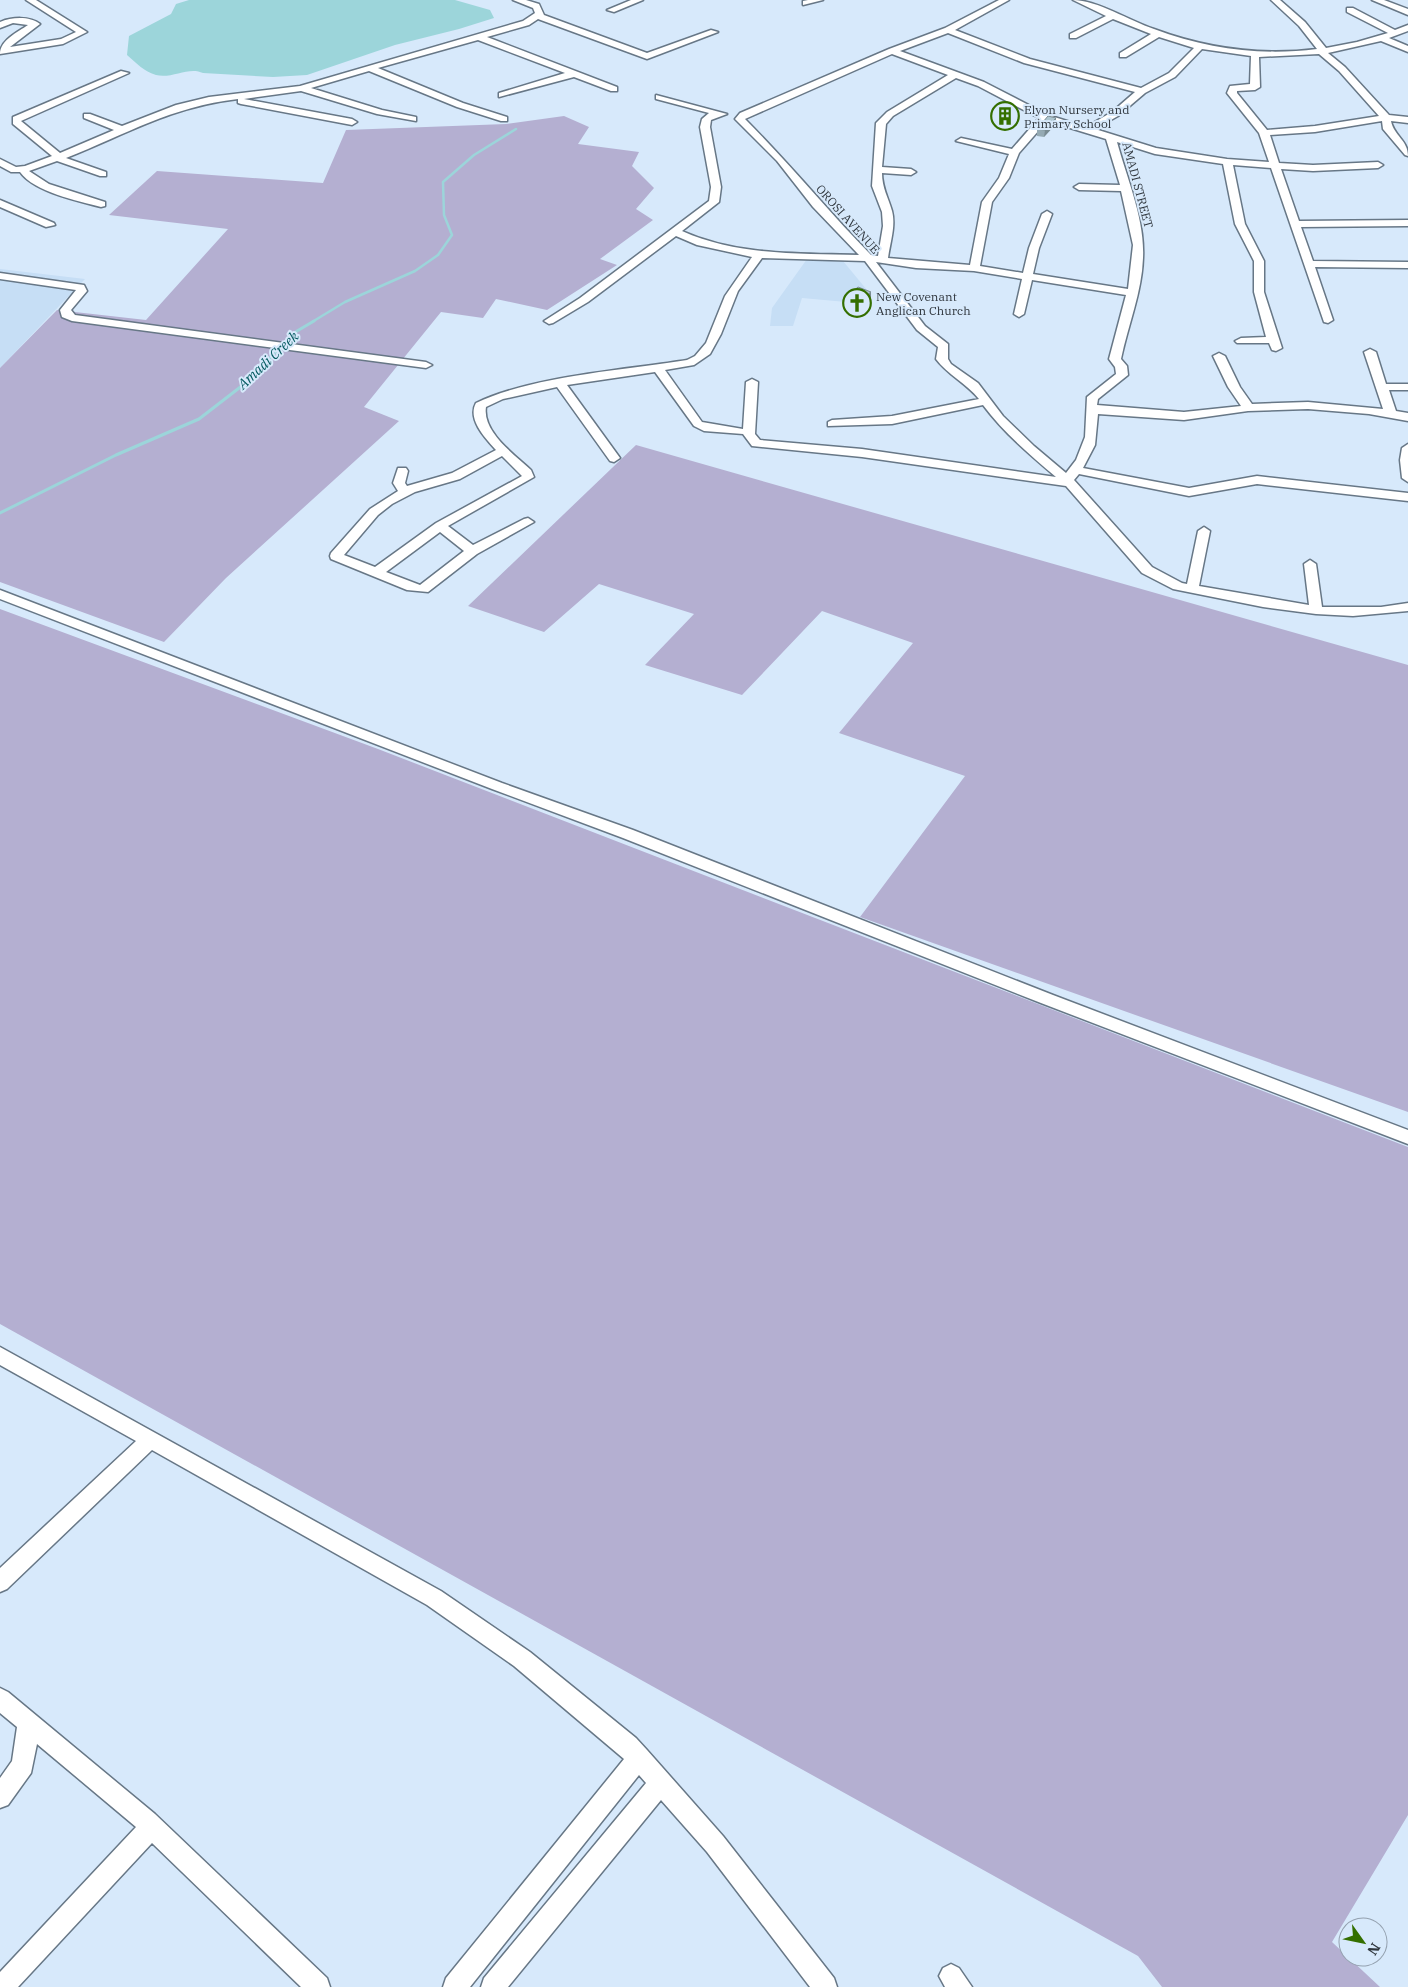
<svg xmlns="http://www.w3.org/2000/svg" width="1408" height="1987" font-family="'IBM Plex Serif',serif">
	<style>
		.built { fill: #c6def5 }
		.green { fill: #b4afd1 }
		.water { fill: #9cd5da }
		.lines { fill: none; stroke-linecap: round; stroke-linejoin: round }
		.stream-far1 { stroke: #9cd5da; stroke-width: 2.5 }
		.stream { stroke: #9cd5da; stroke-width: 3 }
		.minor-casing { stroke: #677786; stroke-width: 3 }
		.minor { fill: #fff; fill-rule: evenodd }
		.wall { fill: #95aab3 }
		.shaded-wall { fill: #798b92 }
		.building { fill: #adc6d0; stroke: #798b92 }
		.labels { text-anchor: middle; dominant-baseline: central; stroke-width: 4; stroke-linejoin: round; paint-order: stroke }
		.far-poi-label { font-size: 12px; fill: #2f363d; stroke: #d7e9fb; text-anchor: start }
		.far-street-label { font-size: 12px; fill: #2f363d; stroke: #d7e9fb }
		.far-water-label { font-size: 14px; font-style: italic; fill: #055a60; stroke: #d7e9fb }
	</style>
	<rect width="100%" height="100%" fill="#d7e9fb"/>
	<!-- built -->
	<path class="built" d="M807,259L843,261L867,290L846,302L802,298L793,326H770L772,308Z
		M0,269L85,279L0,368Z"/>
	<!-- green -->
	<path class="green" d="M564,116L589,127L578,144L639,152L632,166L654,188L636,209L653,220L600,259L617,265L547,310L496,299L483,318L441,312L364,407L399,421L226,578L164,642L0,582V368L57,310L146,320L228,229L109,215L157,171L323,183L346,130L506,124Z
		M636,445L1408,665V1112L860,917L965,776L839,733L913,643L822,611L742,695L645,665L694,614L599,584L544,632L468,606Z
		M0,609L378,749L1408,1147V1815L1332,1942L1380,1987H1162L1138,1956L0,1324Z"/>
	<!-- water -->
	<path class="water" d="M189,0H455L490,10L494,18L459,29L395,45L307,75L273,77L203,73C189,66 172,79 156,75C145,72 136,63 127,55L129,36L171,14L176,4Z"/>
	<g class="lines">
		<!-- stream-far1 -->
		<path class="stream-far1" d="M312,322L345,302L415,271L438,255L452,235L444,215L443,182L474,155L516,129"/>
		<!-- stream -->
		<path class="stream" d="M0,513L116,455L199,419L243,385L297,331L314,321"/>
		<defs>
			<path id="minor" d="M26,0H36L87,32L63,44L0,54C0,40 18,32 28,25L13,23L0,28V22C12,17 30,16 40,24L10,47L61,39L76,32Z
				M513,0H526L539,4L544,15L647,53L711,30L718,32L647,59L538,19L529,25L487,37L617,87V91H611L574,77L499,97V93L565,73L478,40L378,68L463,103L507,117V121H501L457,107L369,71L311,88L382,110L416,117V121L377,114L301,91L244,99L352,119L357,122L352,125L241,104L238,103V99C170,107 127,134 66,158L106,172V176H100L57,161L29,171L49,184L105,202V206L101,207C78,201 34,192 20,172H11L0,166V159L16,167L25,166L52,156L13,124V117L121,71L129,73L21,121L60,153L114,130L84,118V114H90L122,126L176,105L209,97L300,86L523,21L535,13L533,8Z
				M631,0H643L614,12L607,10Z
				M808,0H823L803,5V1Z
				M999,0H1009L955,30L1030,59L1141,88L1169,73L1194,48L1159,37L1126,57H1120V53L1151,34L1113,19L1076,38H1070V34L1106,16L1073,0C1097,0 1130,21 1154,29C1208,49 1261,56 1317,49L1299,26L1271,0H1280L1305,22L1326,48L1357,42L1388,33L1347,12V8H1353L1395,30L1408,25V31L1389,38L1408,46V52L1381,41L1328,53L1345,67L1389,115L1408,117V123L1391,121C1394,136 1408,140 1408,156L1405,155L1383,129L1382,121L1315,132L1270,135L1279,163L1313,165L1378,162L1383,165L1378,168L1313,171L1281,169L1299,221L1408,220V226L1301,227L1313,261L1408,262V268L1315,267L1333,320L1328,323L1324,322L1271,168L1233,165L1245,224L1264,261V292L1282,348L1276,351L1272,350L1269,343H1237L1235,341L1241,338L1266,337L1254,292V261L1235,224L1223,164L1155,154L1117,142C1127,179 1145,219 1143,258C1142,292 1128,325 1121,359L1127,366L1128,375L1098,399L1097,405L1184,412L1241,406L1228,387L1213,356L1219,353L1225,356L1240,387L1252,404L1308,402L1383,409L1364,352L1370,349L1376,352L1386,384H1408V390H1389L1396,411L1408,413V421L1369,414L1308,409L1248,411L1184,420L1098,414L1095,445L1083,468L1189,488L1257,476L1408,493V501L1257,484L1189,496L1079,474L1074,480L1152,567L1182,583L1187,584L1198,531L1204,527L1210,531L1199,586L1309,605L1304,564L1310,560L1316,564L1322,607H1381L1408,603V611L1353,616L1316,614L1263,607L1173,589L1142,573L1066,486L862,457L752,446L743,434L704,431L694,426L655,372L567,385L620,458L614,462L610,461L557,387L503,399L486,407C482,432 515,455 531,470L534,477L448,526L473,545L524,519L528,518L534,522L477,554L428,592L407,590L331,559L330,556L331,553L370,509L398,491L393,483L398,468H406L408,471L405,483L407,486L452,473L496,450C485,438 467,419 476,403C532,376 625,370 687,360L695,356L706,343L725,296L752,257L697,245L676,236L588,302L553,323L549,324L544,321L580,298L709,201L711,187L700,127L702,119L709,113L656,99V95L727,114L711,120L710,127L721,187L719,202L682,231C738,256 799,253 859,255L813,207L777,161L735,119L740,113L889,49L945,28ZM948,33L1024,63L1135,92L1112,112L1086,127L1048,115L984,82L900,51ZM1202,49L1251,56L1250,84L1230,86L1227,93L1259,133L1269,162L1227,159L1156,148L1095,129L1118,116L1145,93L1175,77ZM892,54L948,75L887,112L876,123L872,186L882,212L883,226L878,256L871,255C828,211 789,163 745,119ZM1319,54L1339,71L1379,116L1315,126L1267,130L1237,93V91L1255,90L1260,87L1259,57ZM956,78L978,86L1039,118L1012,149L961,138L956,141L1009,154L999,178L982,202L970,265L888,258C890,243 896,226 892,211C888,197 882,188 882,173L911,175L916,172L911,169L882,167L886,124L893,116ZM1047,121L1106,139L1120,185L1079,184L1074,187L1079,190L1121,191L1133,245L1128,289L1033,274L1039,248L1052,214L1047,211L1042,214L1029,248L1023,273L980,266L992,202L1009,178L1019,153ZM762,258L865,261L917,330L938,347L936,359C948,375 966,383 979,399L892,416L832,420L828,422V426L892,424L983,405C1004,433 1030,455 1056,477L862,449L760,440L755,434L758,382L752,379L746,382L743,429L702,422L665,370L694,365L710,354L721,334L738,291ZM876,262L916,268L974,271L1022,279L1014,314L1019,317L1024,314L1032,280L1126,295L1109,359L1115,367L1116,374L1087,397L1085,437L1076,460L1066,473L1034,446L1003,416L978,383L951,364L948,359V344L925,326ZM502,456L522,476L436,523L375,567L344,555L378,515L392,504L415,492L460,479ZM440,532L464,551L420,585L386,572Z
				M1372,0H1384L1408,9V15Z
				M0,200L54,223L55,225L46,227L0,207Z
				M0,273L84,285L87,291L71,310L75,315L426,362L432,365L426,368L72,321L62,317L60,310L76,290L0,279Z
				M1408,444V482L1402,478L1400,460L1402,448Z
				M0,590L502,783L633,830L1053,995L1408,1130V1144L1041,1003L623,838L492,789L0,599Z
				M0,1347L441,1591L530,1652L636,1738L647,1750L723,1836L834,1978L837,1987H810L707,1852L661,1800L508,1987H481L484,1978L646,1783L639,1775L470,1987H443L446,1978L624,1759L514,1666L427,1605L152,1450L7,1589L0,1592V1568L136,1441L0,1365Z
				M0,1688L8,1692L155,1814L327,1978L330,1987H301L152,1843L18,1987H0V1972L136,1827L37,1744L31,1773L8,1805L0,1808V1778L12,1761L17,1727L0,1713Z
				M951,1964L959,1968L972,1987H945L939,1976L943,1968Z"/>
		</defs>
		<!-- minor casing -->
		<use href="#minor" class="minor-casing"/>
		<!-- minor -->
		<use href="#minor" class="minor"/>
	</g>
	<!-- wall -->
	<path class="wall" d="M1056,118L1055,125L1044,137L1037,136V129Z
		M844,299H871L859,308H843Z"/>
	<!-- shaded-wall -->
	<path class="shaded-wall" d="M1056,118L1055,125L1044,137L1045,130Z
		M871,292V299L859,308L860,300Z"/>
	<!-- building -->
	<path class="building" d="M1048,116L1056,118L1045,130L1037,129Z
		M858,287L871,292L860,300L844,301V299Z"/>
	<!-- icons -->
	<defs>
		<symbol id="building-ring" viewBox="-11 -11 22 22"><circle r="9.5" fill="#d7e9fb" stroke="#346f00" stroke-width="1.5"/><path d="M-4-6H4V6H1V3H-1V6H-4ZM-2.5-4.3h1.7v1.8h-1.7ZM.8-4.3h1.7v1.8H.8ZM-2.5-1h1.7V.8h-1.7ZM.8-1h1.7V.8H.8Z" fill="#346f00"/></symbol>
		<symbol id="church-ring" viewBox="-11 -11 22 22"><circle r="9.5" fill="#d7e9fb" stroke="#346f00" stroke-width="1.5"/><path d="M-1.2-6h2.4v3.5h3.3v2.4h-3.3V6h-2.4V-.1h-3.3v-2.4h3.3Z" fill="#346f00"/></symbol>
	</defs>
	<g fill-rule="evenodd">
		<use href="#building-ring" x="989" y="100" width="32" height="32"/>
		<use href="#church-ring" x="841" y="287" width="32" height="32"/>
	</g>
	<g class="labels">
		<!-- far-poi labels -->
		<g class="far-poi-label">
			<text x="1024" y="109">Elyon Nursery and<tspan x="1024" dy="14">Primary School</tspan></text>
			<text x="876" y="296">New Covenant<tspan x="876" dy="14">Anglican Church</tspan></text>
		</g>
		<!-- far-street labels -->
		<g class="far-street-label">
			<text transform="translate(1138 185) rotate(75)">AMADI STREET</text>
			<text transform="translate(848 219) rotate(48)">OROSI AVENUE</text>
		</g>
		<!-- far-water labels -->
		<g class="far-water-label">
			<text transform="translate(268 360) rotate(-43)">Amadi Creek</text>
		</g>
	</g>
	<!-- north arrow -->
	<g transform="translate(1363 1942) rotate(123)"><circle r="24" fill="#d7e9fb" stroke="#94a1af"/>
	<path d="M0-4L9 19L0 12L-9 19Z" fill="#346f00"/>
	<text y="-8" font-size="14" font-weight="bold" text-anchor="middle" fill="#2f363d">N</text>
	</g>
</svg>
